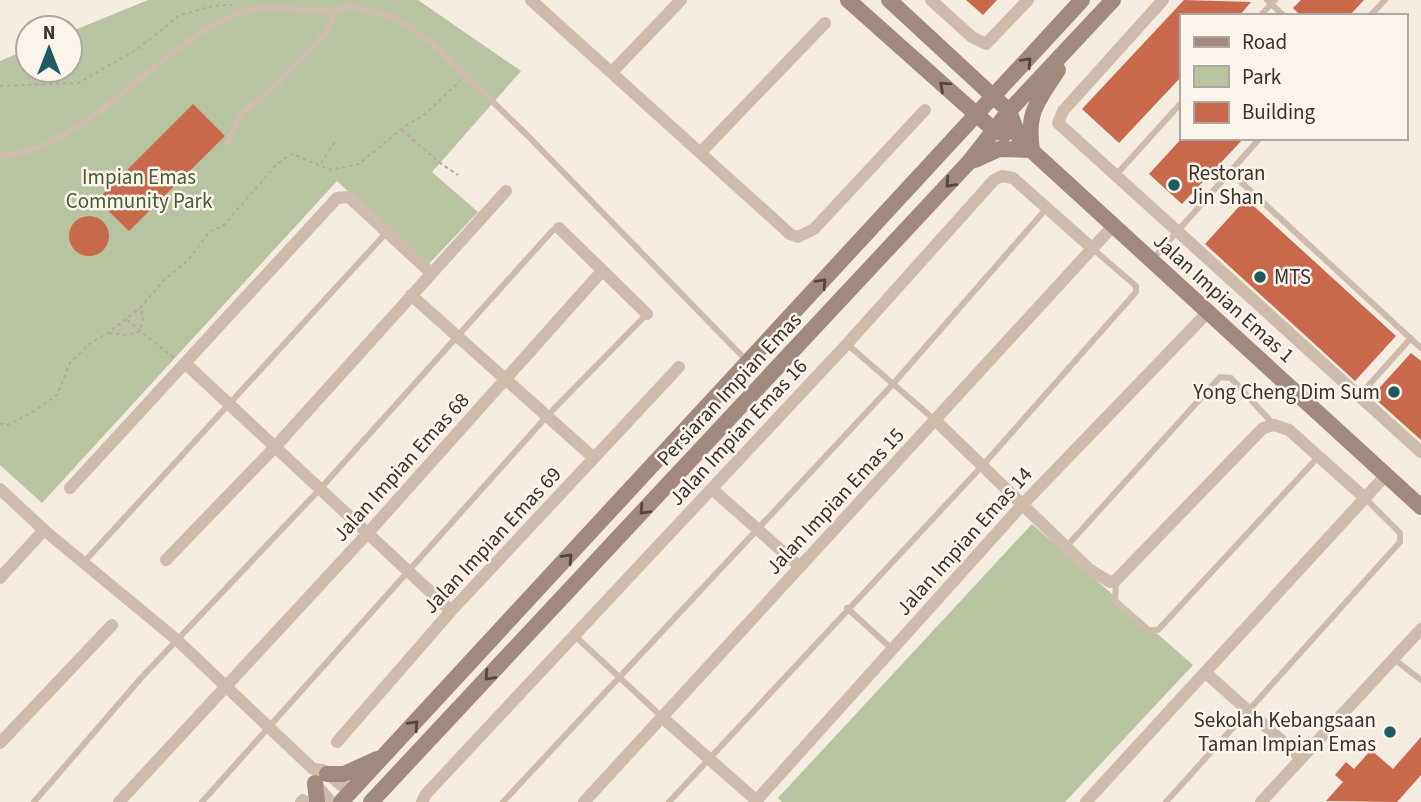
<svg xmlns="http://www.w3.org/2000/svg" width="1421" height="802" font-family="'Source Sans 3',sans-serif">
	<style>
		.green { fill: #b8c4a0 }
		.building { fill: #c8694b }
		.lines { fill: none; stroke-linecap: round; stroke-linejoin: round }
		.path { stroke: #b9a596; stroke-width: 2; stroke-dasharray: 3.5 3.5; stroke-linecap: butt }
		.lane { stroke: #cdbbac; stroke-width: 6 }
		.street { stroke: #cdbbac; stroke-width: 12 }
		.secondary { stroke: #a18a7d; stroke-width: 16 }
		.oneway { stroke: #544640 }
		.poi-dot { fill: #1f5a5e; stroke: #fbf5ee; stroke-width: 2.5 }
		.labels { text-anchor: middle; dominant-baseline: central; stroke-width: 5; stroke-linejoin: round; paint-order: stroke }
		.poi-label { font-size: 21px; fill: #3b302b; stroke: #fbf5ee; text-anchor: start }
		.park-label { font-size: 21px; fill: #4a5a2e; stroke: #fbf5ee }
		.street-label { font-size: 21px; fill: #3b302b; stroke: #fbf5ee }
	</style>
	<rect width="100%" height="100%" fill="#f4ebe1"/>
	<!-- green -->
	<path class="green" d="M148,0H418L521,71L432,172L478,212L427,266L337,181L42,503L0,465V61L28,49V70H70V32Z
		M1032,524L1193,665L1065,802H782L778,798Z"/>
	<!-- building -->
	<path class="building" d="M966,0H997L983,15Z
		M1184,0L1251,2L1239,16H1181V77L1119,143L1082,109Z
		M1301,0H1364L1349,16H1301L1293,8Z
		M193,104L225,136L129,231L97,200Z
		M1182,138H1244L1182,204L1149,174Z
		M1246,199L1396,336L1355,381L1205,244Z
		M69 236a20 20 0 1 1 40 0a20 20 0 1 1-40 0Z
		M1411,353L1421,361V440L1372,396Z
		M1421,737V775L1397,802L1326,801L1343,782L1335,775L1346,762L1354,769L1371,750L1393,769Z"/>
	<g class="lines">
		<!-- path -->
		<path class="path" d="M0,86L78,83L136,50L180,15L213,6L232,5
			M402,130L440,163L458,175
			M321,163L336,140
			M127,320L174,358
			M109,333L126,335L139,332L143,320L141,309
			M0,424L7,425L31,413L57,395L70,363L89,344L108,333L141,307L164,280L189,259L210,231L222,227L278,163L292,154L331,170L359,164L405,126L424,115L460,81"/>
		<!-- lane -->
		<path class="lane" d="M1267,0L1284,16
			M1260,16L1275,0
			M1370,16L1385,0
			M228,143L241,114L274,87L327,32L335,11
			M0,156C88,151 161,39 245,11C262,5 314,11 335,11L349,6L393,17L430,41L528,136L746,360
			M1230,172L1421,348
			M1116,175L1181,103
			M1152,260L1260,138
			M847,344L936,421
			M1359,396L1411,338
			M1066,547L1220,377L1231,378L1274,425
			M84,562L387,232
			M1116,582L1115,601L1148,630H1158L1319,456
			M847,608L892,649
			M574,635L662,717
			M1394,659L1421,680
			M34,802L141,678L320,489L553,230L559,228
			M202,802L547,416L647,314
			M503,802L893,384L1046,209
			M669,802L983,465L1136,292V286L1093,249
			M1166,802L1400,542V533L1365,498"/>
		<!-- street -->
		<path class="street" d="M531,0L790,234L798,237L814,229L925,110
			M931,0L972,37L986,44L1028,0
			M1163,0L1063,111L1058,123L1421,452
			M612,72L681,0
			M700,153L825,23
			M559,228L647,314
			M411,295L594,458
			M186,364L451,611
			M936,421L1089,569L1110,582L1116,580L1263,428L1274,425L1289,430L1365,498
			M70,488L337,198L349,197L430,272
			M0,489L44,530L177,640L313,769L323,770L350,792
			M712,489L800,567
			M166,560L275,447L506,191
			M0,578L44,530
			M1206,673L1301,758
			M664,719L758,802
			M337,742L451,611L679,367
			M0,743L112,625
			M315,783L331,802
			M119,802L367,534L602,271
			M301,802L303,800
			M422,802L426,794L847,344L994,180L1002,176L1013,178L1093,249
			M584,802L1113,226
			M755,802L1022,505L1208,312
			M1086,802L1386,475
			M1261,802L1421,629"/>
		<!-- secondary -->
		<path class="secondary" d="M848,0L995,131L1005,134
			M889,0L1009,111L1020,140L1421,507
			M1032,150C1026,112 1038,101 1058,70
			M975,160L999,149L1032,150
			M327,774H344L377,759
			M315,783L317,802
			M341,802L1082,0
			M371,802L969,162L1009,111L1113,0"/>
	</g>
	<!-- one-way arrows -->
	<defs><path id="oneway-chevron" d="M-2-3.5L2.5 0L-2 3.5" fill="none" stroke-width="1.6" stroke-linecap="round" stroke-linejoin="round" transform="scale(1.75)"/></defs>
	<g class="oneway">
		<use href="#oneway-chevron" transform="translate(1027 62) rotate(-47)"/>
		<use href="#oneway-chevron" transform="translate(944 86) rotate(-138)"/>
		<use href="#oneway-chevron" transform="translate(950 183) rotate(133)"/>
		<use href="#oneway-chevron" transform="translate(822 283) rotate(-47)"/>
		<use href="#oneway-chevron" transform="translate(644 510) rotate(133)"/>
		<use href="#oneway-chevron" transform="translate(568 558) rotate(-47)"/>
		<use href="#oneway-chevron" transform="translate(489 676) rotate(133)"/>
		<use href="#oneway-chevron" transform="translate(414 725) rotate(-47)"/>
	</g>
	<!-- markers -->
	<g class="poi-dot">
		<circle cx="1174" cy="185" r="7"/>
		<circle cx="1260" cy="277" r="7"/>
		<circle cx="1394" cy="392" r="7"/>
		<circle cx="1390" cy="732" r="7"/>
	</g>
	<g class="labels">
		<!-- poi labels -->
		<g class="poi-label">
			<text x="1188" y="173">Restoran<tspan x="1188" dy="24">Jin Shan</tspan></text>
			<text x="1274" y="277">MTS</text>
			<text x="1380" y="392" text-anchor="end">Yong Cheng Dim Sum</text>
			<text x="1376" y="720" text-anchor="end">Sekolah Kebangsaan<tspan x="1376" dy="24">Taman Impian Emas</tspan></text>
		</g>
		<!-- park labels -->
		<g class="park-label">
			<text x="139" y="177">Impian Emas<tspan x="139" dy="24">Community Park</tspan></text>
		</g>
		<!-- street labels -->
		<g class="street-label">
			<text transform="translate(1224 298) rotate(42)">Jalan Impian Emas 1</text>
			<text transform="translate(729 389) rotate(-47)">Persiaran Impian Emas</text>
			<text transform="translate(738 432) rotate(-47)">Jalan Impian Emas 16</text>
			<text transform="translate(401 467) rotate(-48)">Jalan Impian Emas 68</text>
			<text transform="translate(835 501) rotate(-47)">Jalan Impian Emas 15</text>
			<text transform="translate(492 540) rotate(-47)">Jalan Impian Emas 69</text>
			<text transform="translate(964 541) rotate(-48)">Jalan Impian Emas 14</text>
		</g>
	</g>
	<!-- legend -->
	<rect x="1180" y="14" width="228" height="126" fill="#fbf5ee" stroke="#aea6a0" stroke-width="2"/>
	<rect x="1194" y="37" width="35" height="10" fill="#a18a7d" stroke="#aea6a0" stroke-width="2"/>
	<text x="1242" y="49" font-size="21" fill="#3b302b">Road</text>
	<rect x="1194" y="66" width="35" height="21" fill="#b8c4a0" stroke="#aea6a0" stroke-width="2"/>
	<text x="1242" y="84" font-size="21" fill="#3b302b">Park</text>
	<rect x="1194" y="102" width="35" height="21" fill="#c8694b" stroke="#aea6a0" stroke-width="2"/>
	<text x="1242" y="119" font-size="21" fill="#3b302b">Building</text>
	<!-- north arrow -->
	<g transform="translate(49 49)"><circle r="33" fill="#fbf5ee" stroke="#aea6a0" stroke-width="2"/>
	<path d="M0-5L12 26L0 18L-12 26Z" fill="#1f5a5e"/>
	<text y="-10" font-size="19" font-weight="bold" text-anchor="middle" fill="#3b302b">N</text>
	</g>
</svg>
